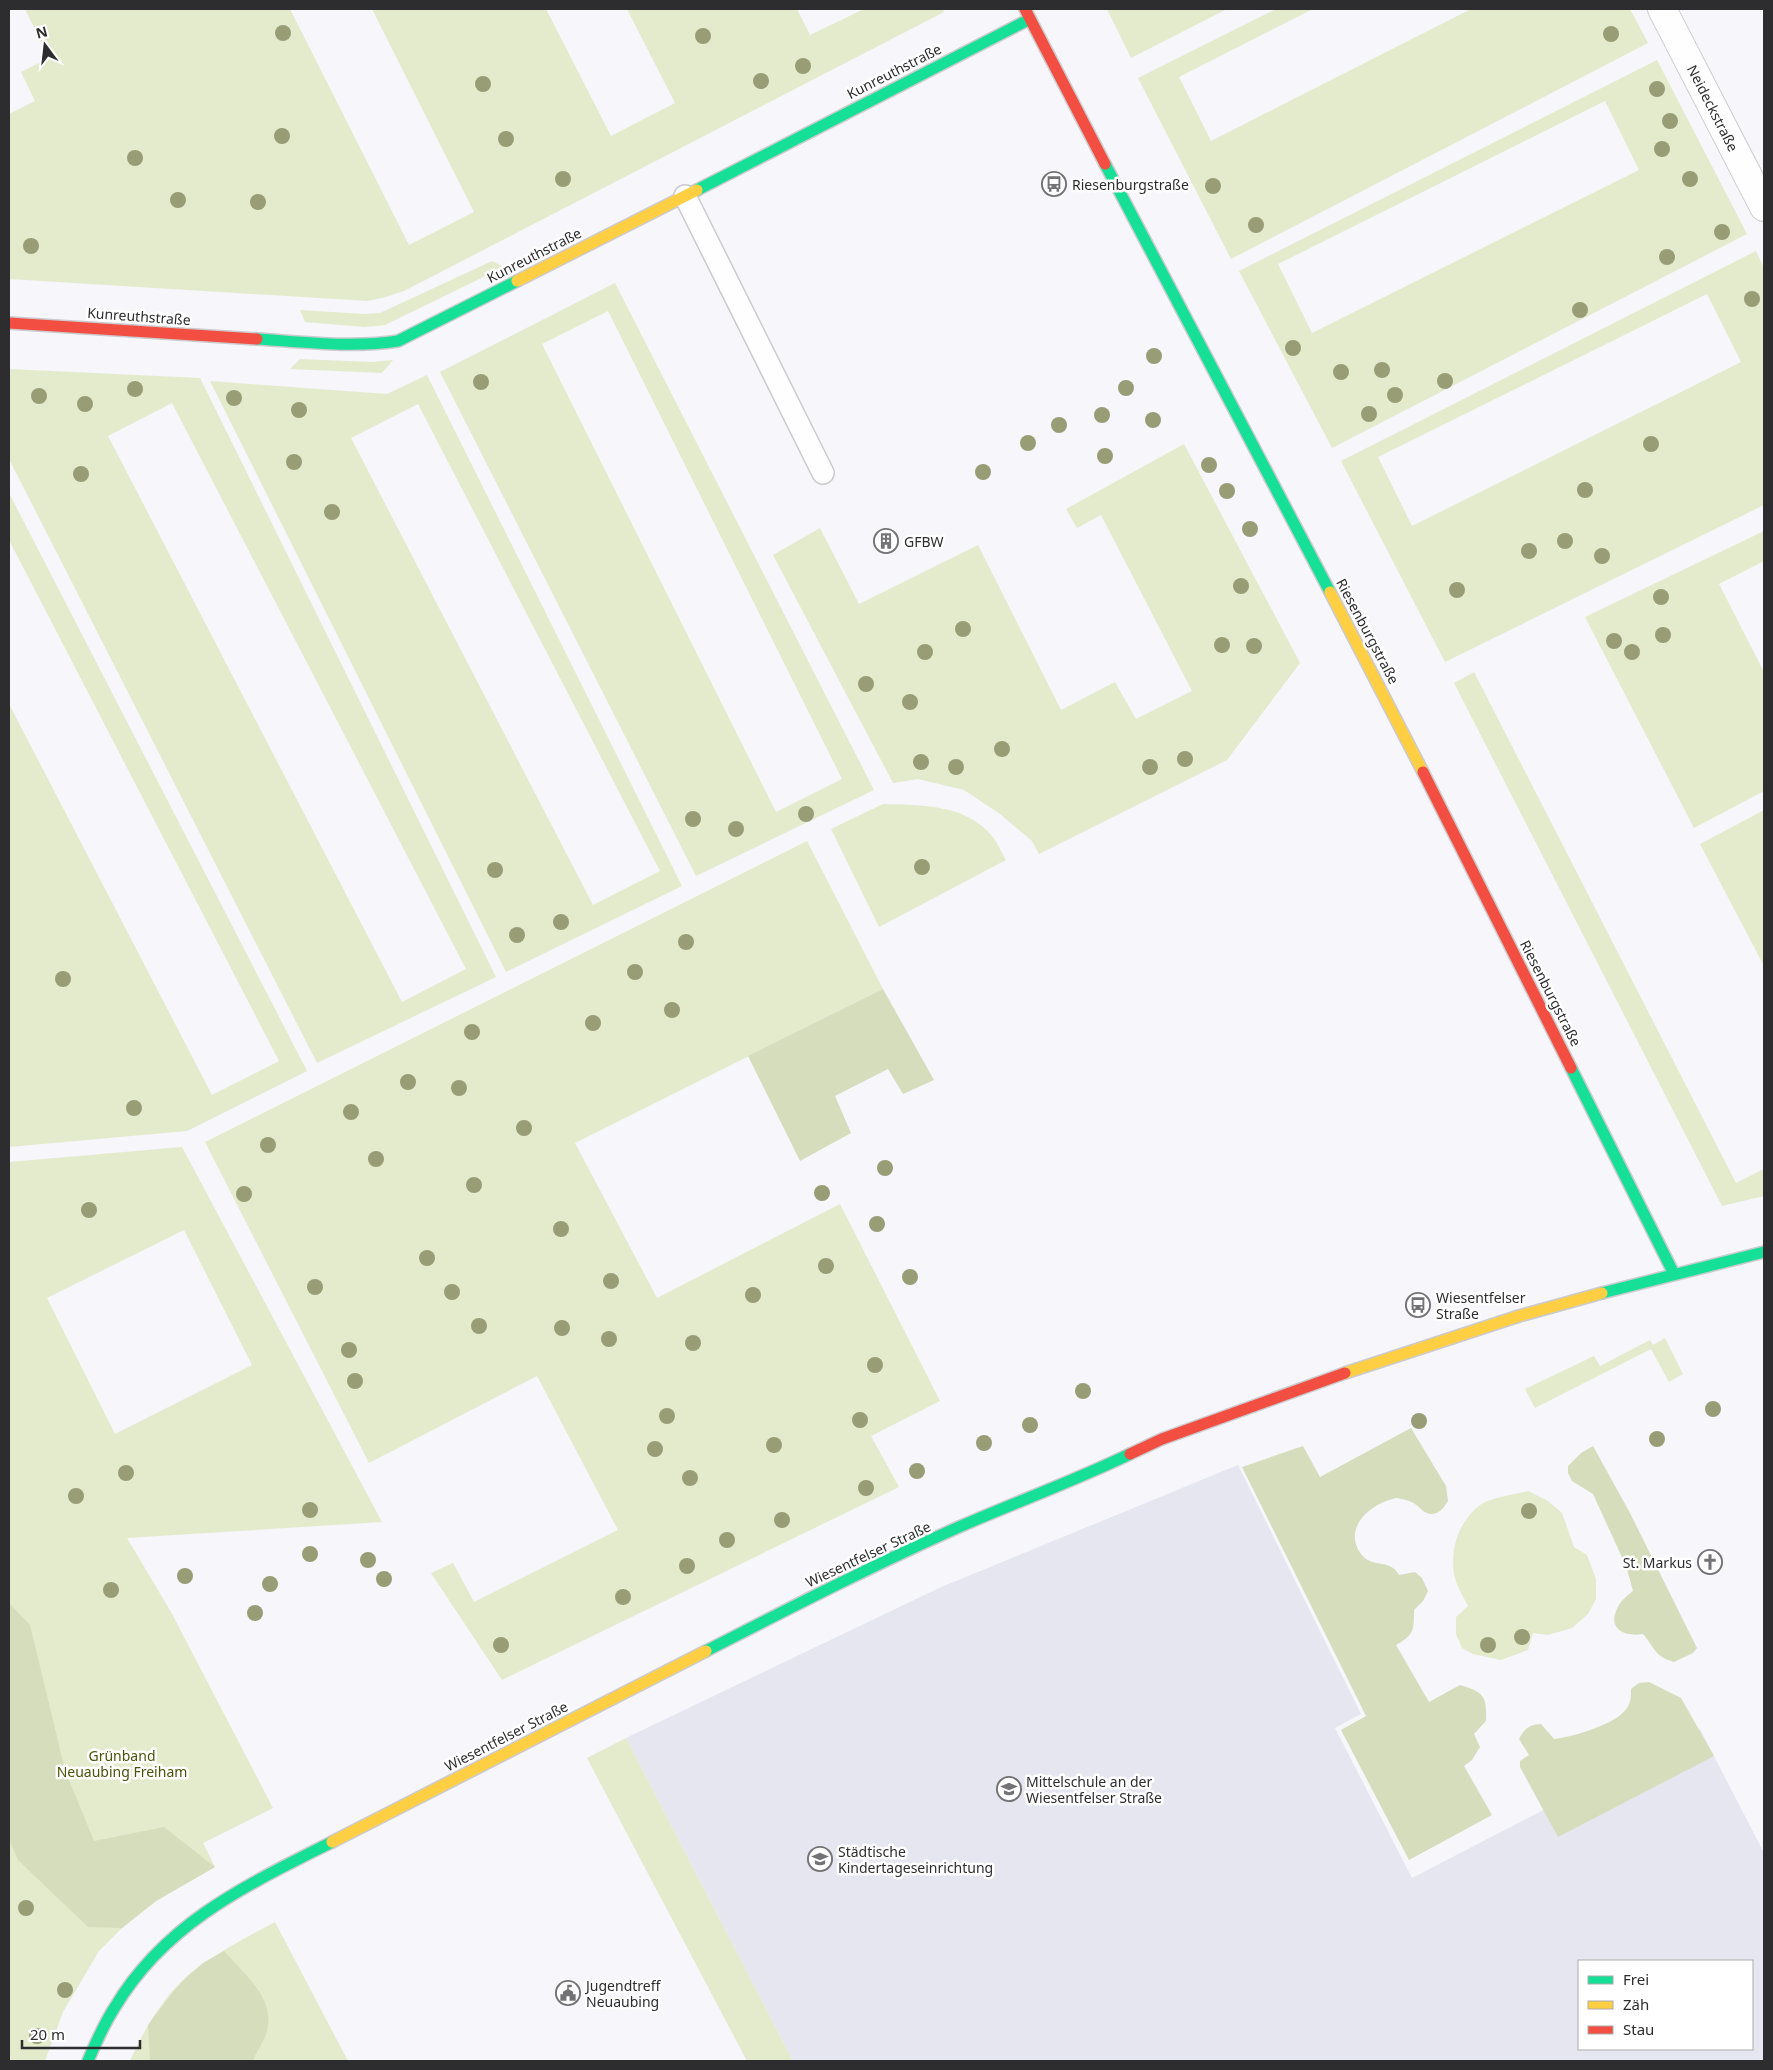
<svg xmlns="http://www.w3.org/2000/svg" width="1773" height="2070" font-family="'Noto Sans',sans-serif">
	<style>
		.built { fill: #e6e6f0; fill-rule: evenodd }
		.green { fill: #e4eacc; fill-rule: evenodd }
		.forest { fill: #d6ddbc }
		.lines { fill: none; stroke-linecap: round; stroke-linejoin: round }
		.lane-casing { stroke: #cbcbce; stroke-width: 24 }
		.street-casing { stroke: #cbcbce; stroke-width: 30 }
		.fast-casing { stroke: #cbcbce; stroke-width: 14 }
		.slow-casing { stroke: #cbcbce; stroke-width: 14 }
		.jam-casing { stroke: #cbcbce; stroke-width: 14 }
		.lane { stroke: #fefefe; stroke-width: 21 }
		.street { stroke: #fefefe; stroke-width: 28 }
		.fast { stroke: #16e098; stroke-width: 11 }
		.slow { stroke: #ffcf43; stroke-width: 11 }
		.jam { stroke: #f24e42; stroke-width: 11 }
		.tree { fill: #989d76 }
		.labels { text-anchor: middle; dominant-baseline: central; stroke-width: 5; stroke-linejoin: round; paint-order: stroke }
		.street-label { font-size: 14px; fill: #2d2d2f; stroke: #fff }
		.poi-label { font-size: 14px; fill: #2d2d2f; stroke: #fff; text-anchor: start }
		.park-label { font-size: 14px; fill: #4b5409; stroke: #fff }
	</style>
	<rect width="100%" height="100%" fill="#f6f6fb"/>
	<!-- built -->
	<path class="built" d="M1238,1465L1361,1714L1335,1728L1412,1878L1700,1729L1764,1853V2061H793L626,1738L939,1588ZM1579,1961H1752V2049H1579Z"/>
	<!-- green -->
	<path class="green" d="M25,9H290L409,245L474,212L372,9H546L611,136L675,103L627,9H797L810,35L864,9H942L944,12L404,291L386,297L368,301L9,279V114L35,101L21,72L49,58Z
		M1107,9H1227L1131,58Z
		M1276,9H1313L1179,77L1211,141L1471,9H1630L1648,43L1231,259L1138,78Z
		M1657,60L1747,234L1332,448L1239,271ZM1605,101L1639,170L1312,333L1278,264Z
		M1756,251L1764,268V505L1445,662L1341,461ZM1707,294L1741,362L1412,526L1378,457Z
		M492,261L504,267L385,325L365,327L305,322L300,310L364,314L380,313Z
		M615,283L874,790L696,876L440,372ZM608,311L842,779L776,812L542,344Z
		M300,359L372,362L393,360L382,373L290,369Z
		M9,369L200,378L496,977L317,1063L9,459ZM172,403L466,969L402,1002L108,436Z
		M427,375L682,886L506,972L210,381L387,394ZM418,404L660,871L593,905L351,438Z
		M1184,444L1300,663L1227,760L1039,854L1032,841L1000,814L964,790L918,779L893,783L773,555L820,528L859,604L978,545L1061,710L1115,682L1136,719L1192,691L1101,515L1077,528L1066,509Z
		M9,493L307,1071L187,1131L9,1147V704L212,1095L279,1061L9,540Z
		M1764,531V561L1719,584L1764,672V791L1694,828L1585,617Z
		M1474,672L1736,1183L1764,1169V1196L1722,1206L1454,683Z
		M883,804C920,805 966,804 992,836C998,843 1001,852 1006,860L879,927L831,829Z
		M1764,810V966L1700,844Z
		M807,841L883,989L575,1143L657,1298L840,1204L940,1401L871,1436L899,1487L502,1680L431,1573L453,1563L474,1602L618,1530L537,1376L369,1463L205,1142Z
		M182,1147L382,1522L127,1538L171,1612L273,1808L203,1843L215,1867L156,1901L122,1928L99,1951L63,2012L45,2061H9V1162ZM184,1230L252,1365L115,1434L47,1298Z
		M1665,1338L1683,1374L1669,1382L1651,1349L1535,1408L1525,1389L1594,1356L1600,1366L1650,1340L1653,1345Z
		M1528,1491L1548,1501L1562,1513L1574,1547L1587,1555L1596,1579V1599L1588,1614L1572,1628L1548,1635L1533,1633L1528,1650L1501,1660L1473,1654L1462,1648L1456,1634V1617L1468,1606C1463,1596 1456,1585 1454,1574C1450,1548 1459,1521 1480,1505C1490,1498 1516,1494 1528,1491Z
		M626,1738L793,2061H747L587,1758Z
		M275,1922L348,2061H130C146,2025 170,1985 204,1963C226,1948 251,1935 275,1922Z"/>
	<!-- forest -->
	<path class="forest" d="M883,989L934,1080L903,1094L888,1069L835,1096L851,1133L800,1161L748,1056Z
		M1411,1428L1446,1486L1448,1501C1444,1507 1440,1514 1431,1514C1423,1513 1421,1508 1415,1504C1412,1501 1402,1499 1397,1498C1394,1498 1390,1500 1386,1501C1365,1509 1344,1531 1361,1554C1372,1569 1390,1558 1399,1575L1415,1572L1422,1578L1428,1591L1423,1601L1414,1610C1414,1630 1414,1635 1396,1645L1429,1702L1460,1685C1484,1692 1487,1696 1486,1721L1474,1734L1480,1747L1472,1760L1464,1766L1492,1815L1409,1860L1341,1730L1366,1716L1242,1467L1303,1446L1320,1477Z
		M1593,1446L1630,1513L1697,1648L1693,1653L1674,1662C1654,1656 1655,1648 1643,1634C1626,1637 1607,1630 1617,1609C1620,1601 1627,1596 1633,1591L1626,1566L1593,1494L1572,1481L1568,1473V1466L1581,1453Z
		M9,1603L30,1625L65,1770L94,1841L164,1827L215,1867L156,1901L122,1928L88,1927L18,1860L9,1839Z
		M1649,1682L1681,1698L1714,1756L1558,1837L1520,1767V1761L1529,1755L1519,1739C1525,1728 1529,1725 1541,1724L1554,1739C1573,1737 1617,1724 1627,1708C1631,1702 1631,1696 1631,1689L1639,1683Z
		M224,1951C242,1972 272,1995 268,2025C267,2039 257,2049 253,2061H150L148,2025L173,1992L186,1978L203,1963Z"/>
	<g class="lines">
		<defs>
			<path id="lane" d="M685,196L823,473"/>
			<path id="street" d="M1662,9L1764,207"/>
			<path id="fast" d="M1105,164L1330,592
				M697,190L1030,19
				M257,339C304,342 352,348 398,341L517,281
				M1571,1068L1674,1274
				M1602,1293L1764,1252
				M706,1651C790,1608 873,1565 959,1527C1016,1502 1074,1481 1130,1454
				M88,2061C96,2042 104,2024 115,2007C166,1922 247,1885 332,1842"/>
			<path id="slow" d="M517,281L697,190
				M1330,592L1423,772
				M1345,1373L1519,1316L1602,1293
				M332,1842L706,1651"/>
			<path id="jam" d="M1025,9L1105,164
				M9,323L257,339
				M1423,772L1571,1068
				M1130,1454L1162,1439L1345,1373"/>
		</defs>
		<!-- lane casing -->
		<use href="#lane" class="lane-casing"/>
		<!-- street casing -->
		<use href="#street" class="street-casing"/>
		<!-- fast casing -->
		<use href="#fast" class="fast-casing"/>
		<!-- slow casing -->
		<use href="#slow" class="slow-casing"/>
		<!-- jam casing -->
		<use href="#jam" class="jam-casing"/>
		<!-- lane -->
		<use href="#lane" class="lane"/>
		<!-- street -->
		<use href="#street" class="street"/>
		<!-- fast -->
		<use href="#fast" class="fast"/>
		<!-- slow -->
		<use href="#slow" class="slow"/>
		<!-- jam -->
		<use href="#jam" class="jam"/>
	</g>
	<!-- trees -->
	<g class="tree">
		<circle cx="283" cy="33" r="8"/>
		<circle cx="1611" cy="34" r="8"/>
		<circle cx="703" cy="36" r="8"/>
		<circle cx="803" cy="66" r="8"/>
		<circle cx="761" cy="81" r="8"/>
		<circle cx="483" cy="84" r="8"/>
		<circle cx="1657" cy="89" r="8"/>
		<circle cx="1670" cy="121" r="8"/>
		<circle cx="282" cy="136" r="8"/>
		<circle cx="506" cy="139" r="8"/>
		<circle cx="1662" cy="149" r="8"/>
		<circle cx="135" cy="158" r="8"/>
		<circle cx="563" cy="179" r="8"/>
		<circle cx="1690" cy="179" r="8"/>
		<circle cx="1213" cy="186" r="8"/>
		<circle cx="178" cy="200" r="8"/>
		<circle cx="258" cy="202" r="8"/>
		<circle cx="1256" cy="225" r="8"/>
		<circle cx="1722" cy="232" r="8"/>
		<circle cx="31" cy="246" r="8"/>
		<circle cx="1667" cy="257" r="8"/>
		<circle cx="1752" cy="299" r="8"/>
		<circle cx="1580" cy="310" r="8"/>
		<circle cx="1293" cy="348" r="8"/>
		<circle cx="1154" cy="356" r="8"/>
		<circle cx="1382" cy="370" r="8"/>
		<circle cx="1341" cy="372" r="8"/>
		<circle cx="1445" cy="381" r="8"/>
		<circle cx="481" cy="382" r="8"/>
		<circle cx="1126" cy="388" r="8"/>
		<circle cx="135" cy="389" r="8"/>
		<circle cx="1395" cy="395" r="8"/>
		<circle cx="39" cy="396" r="8"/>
		<circle cx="234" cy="398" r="8"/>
		<circle cx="85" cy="404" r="8"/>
		<circle cx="299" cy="410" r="8"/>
		<circle cx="1369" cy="414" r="8"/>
		<circle cx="1102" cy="415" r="8"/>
		<circle cx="1153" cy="420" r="8"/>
		<circle cx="1059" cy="425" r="8"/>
		<circle cx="1028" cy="443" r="8"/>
		<circle cx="1651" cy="444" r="8"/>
		<circle cx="1105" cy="456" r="8"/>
		<circle cx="294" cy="462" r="8"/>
		<circle cx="1209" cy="465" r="8"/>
		<circle cx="983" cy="472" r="8"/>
		<circle cx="81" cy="474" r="8"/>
		<circle cx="1585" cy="490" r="8"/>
		<circle cx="1227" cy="491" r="8"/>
		<circle cx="332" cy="512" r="8"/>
		<circle cx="1250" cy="529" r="8"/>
		<circle cx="1565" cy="541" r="8"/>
		<circle cx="1529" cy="551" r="8"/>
		<circle cx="1602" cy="556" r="8"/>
		<circle cx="1241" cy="586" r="8"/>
		<circle cx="1457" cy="590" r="8"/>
		<circle cx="1661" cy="597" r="8"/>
		<circle cx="963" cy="629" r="8"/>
		<circle cx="1663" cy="635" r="8"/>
		<circle cx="1614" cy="641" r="8"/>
		<circle cx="1222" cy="645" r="8"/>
		<circle cx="1254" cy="646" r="8"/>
		<circle cx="925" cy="652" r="8"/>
		<circle cx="1632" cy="652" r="8"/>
		<circle cx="866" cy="684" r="8"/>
		<circle cx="910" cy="702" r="8"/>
		<circle cx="1002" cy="749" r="8"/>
		<circle cx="1185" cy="759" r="8"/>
		<circle cx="921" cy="762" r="8"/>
		<circle cx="956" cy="767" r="8"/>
		<circle cx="1150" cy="767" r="8"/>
		<circle cx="806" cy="814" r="8"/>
		<circle cx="693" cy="819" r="8"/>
		<circle cx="736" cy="829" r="8"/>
		<circle cx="922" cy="867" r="8"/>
		<circle cx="495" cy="870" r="8"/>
		<circle cx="561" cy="922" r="8"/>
		<circle cx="517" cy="935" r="8"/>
		<circle cx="686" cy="942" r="8"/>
		<circle cx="635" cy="972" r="8"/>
		<circle cx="63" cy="979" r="8"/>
		<circle cx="672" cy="1010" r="8"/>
		<circle cx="593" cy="1023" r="8"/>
		<circle cx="472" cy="1032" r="8"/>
		<circle cx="408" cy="1082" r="8"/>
		<circle cx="459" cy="1088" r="8"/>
		<circle cx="134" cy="1108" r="8"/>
		<circle cx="351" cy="1112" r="8"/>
		<circle cx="524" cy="1128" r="8"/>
		<circle cx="268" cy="1145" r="8"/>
		<circle cx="376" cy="1159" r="8"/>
		<circle cx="885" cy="1168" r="8"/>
		<circle cx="474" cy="1185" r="8"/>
		<circle cx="822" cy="1193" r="8"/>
		<circle cx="244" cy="1194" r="8"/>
		<circle cx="89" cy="1210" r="8"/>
		<circle cx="877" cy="1224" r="8"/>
		<circle cx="561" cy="1229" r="8"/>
		<circle cx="427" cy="1258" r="8"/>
		<circle cx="826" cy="1266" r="8"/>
		<circle cx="910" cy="1277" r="8"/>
		<circle cx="611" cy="1281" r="8"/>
		<circle cx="315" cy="1287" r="8"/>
		<circle cx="452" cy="1292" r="8"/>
		<circle cx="753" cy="1295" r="8"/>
		<circle cx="479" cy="1326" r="8"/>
		<circle cx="562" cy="1328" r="8"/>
		<circle cx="609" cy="1339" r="8"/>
		<circle cx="693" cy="1343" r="8"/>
		<circle cx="349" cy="1350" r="8"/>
		<circle cx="875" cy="1365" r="8"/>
		<circle cx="355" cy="1381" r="8"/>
		<circle cx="1083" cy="1391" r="8"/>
		<circle cx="1713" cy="1409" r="8"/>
		<circle cx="667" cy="1416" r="8"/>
		<circle cx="860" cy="1420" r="8"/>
		<circle cx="1419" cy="1421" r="8"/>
		<circle cx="1030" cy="1425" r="8"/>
		<circle cx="1657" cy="1439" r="8"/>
		<circle cx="984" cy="1443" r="8"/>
		<circle cx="774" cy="1445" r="8"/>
		<circle cx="655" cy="1449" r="8"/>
		<circle cx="917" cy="1471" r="8"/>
		<circle cx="126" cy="1473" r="8"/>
		<circle cx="690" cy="1478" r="8"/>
		<circle cx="866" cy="1488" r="8"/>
		<circle cx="76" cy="1496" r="8"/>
		<circle cx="310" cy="1510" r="8"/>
		<circle cx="1529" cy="1511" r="8"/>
		<circle cx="782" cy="1520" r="8"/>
		<circle cx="727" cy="1540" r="8"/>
		<circle cx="310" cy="1554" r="8"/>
		<circle cx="368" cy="1560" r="8"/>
		<circle cx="687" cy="1566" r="8"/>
		<circle cx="185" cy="1576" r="8"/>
		<circle cx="384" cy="1579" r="8"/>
		<circle cx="270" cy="1584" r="8"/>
		<circle cx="111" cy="1590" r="8"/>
		<circle cx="623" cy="1597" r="8"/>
		<circle cx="255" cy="1613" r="8"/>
		<circle cx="1522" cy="1637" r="8"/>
		<circle cx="501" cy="1645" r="8"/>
		<circle cx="1488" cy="1645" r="8"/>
		<circle cx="26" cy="1908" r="8"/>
		<circle cx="65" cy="1990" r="8"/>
		<circle cx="37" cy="2036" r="8"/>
	</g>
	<!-- icons -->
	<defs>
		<symbol id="bus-ring" viewBox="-11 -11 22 22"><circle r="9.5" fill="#fff" stroke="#737376" stroke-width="1.5"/><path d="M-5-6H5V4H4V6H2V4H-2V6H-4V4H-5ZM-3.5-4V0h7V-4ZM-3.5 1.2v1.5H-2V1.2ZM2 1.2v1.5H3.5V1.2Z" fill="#737376"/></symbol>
		<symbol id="building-ring" viewBox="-11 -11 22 22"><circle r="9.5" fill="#fff" stroke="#737376" stroke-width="1.5"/><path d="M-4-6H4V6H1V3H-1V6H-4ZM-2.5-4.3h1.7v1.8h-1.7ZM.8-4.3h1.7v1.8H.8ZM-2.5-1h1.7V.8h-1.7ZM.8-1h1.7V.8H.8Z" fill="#737376"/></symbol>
		<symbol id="church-ring" viewBox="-11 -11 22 22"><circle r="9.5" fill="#fff" stroke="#737376" stroke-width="1.5"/><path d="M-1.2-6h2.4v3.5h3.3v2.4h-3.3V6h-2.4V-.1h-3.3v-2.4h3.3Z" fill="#737376"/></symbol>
		<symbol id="school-ring" viewBox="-11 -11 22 22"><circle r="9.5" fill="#fff" stroke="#737376" stroke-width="1.5"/><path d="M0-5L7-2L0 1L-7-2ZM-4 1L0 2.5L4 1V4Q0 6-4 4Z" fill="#737376"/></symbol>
		<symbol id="civic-ring" viewBox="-11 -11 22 22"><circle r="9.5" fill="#fff" stroke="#737376" stroke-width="1.5"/><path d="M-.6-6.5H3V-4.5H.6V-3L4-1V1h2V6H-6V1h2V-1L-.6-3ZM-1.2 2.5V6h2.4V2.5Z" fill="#737376"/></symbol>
	</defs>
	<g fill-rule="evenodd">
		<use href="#bus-ring" x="1040" y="170" width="28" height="28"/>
		<use href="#building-ring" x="872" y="527" width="28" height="28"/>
		<use href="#bus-ring" x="1404" y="1291" width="28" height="28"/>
		<use href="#church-ring" x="1696" y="1548" width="28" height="28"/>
		<use href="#school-ring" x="995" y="1775" width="28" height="28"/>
		<use href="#school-ring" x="806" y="1845" width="28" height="28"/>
		<use href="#civic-ring" x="554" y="1979" width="28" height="28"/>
	</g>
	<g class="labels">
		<!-- street labels -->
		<g class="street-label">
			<text transform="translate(894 71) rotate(-27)">Kunreuthstraße</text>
			<text transform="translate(1713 108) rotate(63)">Neideckstraße</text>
			<text transform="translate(534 255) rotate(-27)">Kunreuthstraße</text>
			<text transform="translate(139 316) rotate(4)">Kunreuthstraße</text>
			<text transform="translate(1368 631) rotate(62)">Riesenburgstraße</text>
			<text transform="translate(1551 993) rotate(63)">Riesenburgstraße</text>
			<text transform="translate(868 1554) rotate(-25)">Wiesentfelser Straße</text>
			<text transform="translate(506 1736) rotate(-27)">Wiesentfelser Straße</text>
		</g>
		<!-- poi labels -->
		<g class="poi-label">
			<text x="1072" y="184">Riesenburgstraße</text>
			<text x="904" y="541">GFBW</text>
			<text x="1436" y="1297">Wiesentfelser<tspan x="1436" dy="16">Straße</tspan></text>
			<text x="1692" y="1562" text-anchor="end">St. Markus</text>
			<text x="1026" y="1781">Mittelschule an der<tspan x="1026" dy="16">Wiesentfelser Straße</tspan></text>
			<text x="838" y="1851">Städtische<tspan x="838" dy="16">Kindertageseinrichtung</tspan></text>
			<text x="586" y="1985">Jugendtreff<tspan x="586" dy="16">Neuaubing</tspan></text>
		</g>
		<!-- park labels -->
		<g class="park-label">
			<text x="122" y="1755">Grünband<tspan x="122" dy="16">Neuaubing Freiham</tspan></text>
		</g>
	</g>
	<!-- border -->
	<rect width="1773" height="2070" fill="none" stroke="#2d2d2f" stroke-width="20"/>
	<!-- legend -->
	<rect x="1578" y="1960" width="175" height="90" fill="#ffffff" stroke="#ababac"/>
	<rect x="1588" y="1976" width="25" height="8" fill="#16e098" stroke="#ababac"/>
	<text x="1623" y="1985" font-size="15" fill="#2d2d2f">Frei</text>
	<rect x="1588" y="2001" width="25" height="8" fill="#ffcf43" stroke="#ababac"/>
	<text x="1623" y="2010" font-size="15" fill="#2d2d2f">Zäh</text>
	<rect x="1588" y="2026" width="25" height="8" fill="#f24e42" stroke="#ababac"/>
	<text x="1623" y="2035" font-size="15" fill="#2d2d2f">Stau</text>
	<!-- north arrow -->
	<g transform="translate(45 45) rotate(345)" stroke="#ffffff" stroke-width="4" paint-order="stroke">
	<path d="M0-4L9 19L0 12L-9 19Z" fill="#2d2d2f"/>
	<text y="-8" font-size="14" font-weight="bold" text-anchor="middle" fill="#2d2d2f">N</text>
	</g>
	<!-- scale -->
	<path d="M22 2040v8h118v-8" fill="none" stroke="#2d2d2f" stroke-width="2.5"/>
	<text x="30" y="2040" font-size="15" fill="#2d2d2f" stroke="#ffffff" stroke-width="4" paint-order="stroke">20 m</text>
</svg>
